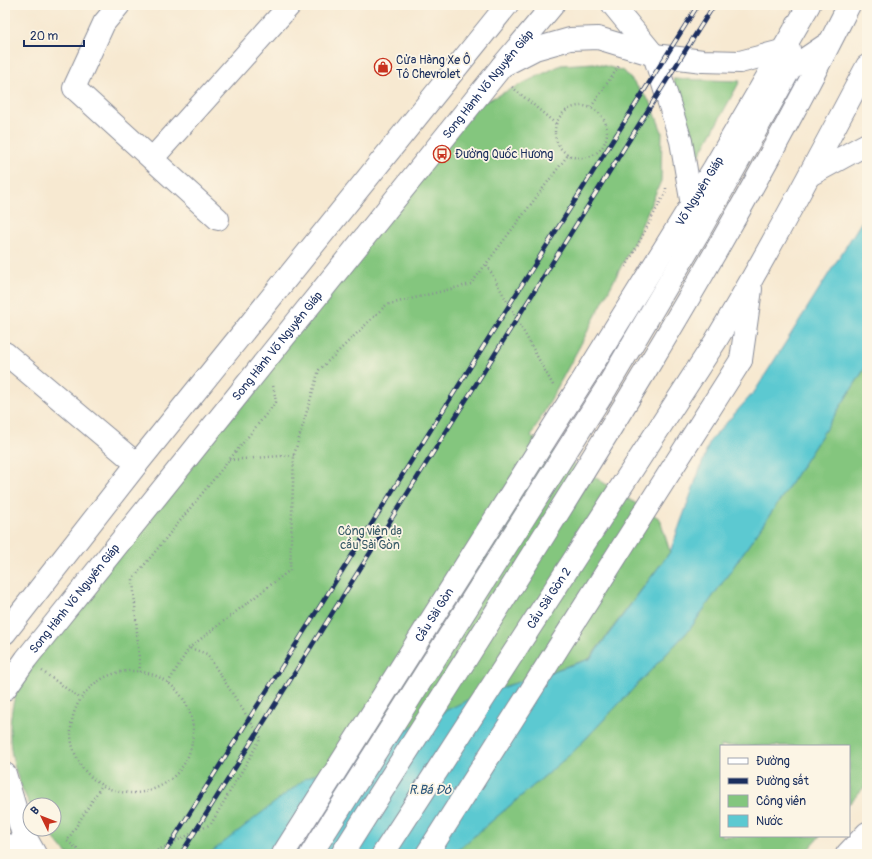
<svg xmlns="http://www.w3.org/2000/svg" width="872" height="859" font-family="Pangolin,sans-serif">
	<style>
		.green { fill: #84c67e; stroke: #507a6e }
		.water { fill: #5cc9d1; stroke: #3c7c98 }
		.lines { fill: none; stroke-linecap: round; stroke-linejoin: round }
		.minor-casing { stroke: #898c98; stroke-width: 24 }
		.major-casing { stroke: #898c98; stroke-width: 24 }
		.highway-casing { stroke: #898c98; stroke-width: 24 }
		.path { stroke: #898c98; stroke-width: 2.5; stroke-dasharray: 1 3; stroke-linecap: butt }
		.minor { stroke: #fff; stroke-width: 22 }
		.major { stroke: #fff; stroke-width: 22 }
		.highway { stroke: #fff; stroke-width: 22 }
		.rail-casing { stroke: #1b2f5e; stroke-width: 4.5 }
		.rail { stroke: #fcf5e5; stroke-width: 3; stroke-dasharray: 9; stroke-linecap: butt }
		.labels { text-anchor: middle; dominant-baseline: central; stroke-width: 3.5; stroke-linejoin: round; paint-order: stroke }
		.poi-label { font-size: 12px; fill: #1b2f5e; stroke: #fcf5e5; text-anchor: start }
		.street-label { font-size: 12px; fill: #1b2f5e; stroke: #fcf5e5 }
		.park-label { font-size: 12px; fill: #3a5c68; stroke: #fcf5e5 }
		.water-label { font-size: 13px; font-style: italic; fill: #2b567b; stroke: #fcf5e5 }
	</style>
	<rect width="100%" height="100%" fill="#fcf5e5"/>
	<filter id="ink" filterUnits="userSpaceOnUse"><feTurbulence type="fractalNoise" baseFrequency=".025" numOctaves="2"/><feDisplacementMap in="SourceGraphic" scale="8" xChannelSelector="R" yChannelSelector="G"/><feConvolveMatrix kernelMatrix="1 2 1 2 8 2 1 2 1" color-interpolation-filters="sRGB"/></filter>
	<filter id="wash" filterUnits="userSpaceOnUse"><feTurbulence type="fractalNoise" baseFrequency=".012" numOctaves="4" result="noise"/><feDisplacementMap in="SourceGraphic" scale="16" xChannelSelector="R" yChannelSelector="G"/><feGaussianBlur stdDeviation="0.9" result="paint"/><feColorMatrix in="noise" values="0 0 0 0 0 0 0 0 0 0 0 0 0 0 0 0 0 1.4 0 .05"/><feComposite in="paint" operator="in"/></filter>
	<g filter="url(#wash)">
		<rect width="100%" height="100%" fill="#f7e9d1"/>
		<!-- green -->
		<path class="green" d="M594,63L624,71L651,103L662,132L661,181L636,238L582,342L531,436L660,519L670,552L589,659L476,696L306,779L209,854H67L46,829H54V805H30C7,761 4,726 20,679L476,106L561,65Z
			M673,79L740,81L694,165Z
			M867,365V784L849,804V746H721V836H820L804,854H453L574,751L690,629L780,500Z"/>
		<!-- water -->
		<path class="water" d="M867,213V365L780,500L690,629L574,751L453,854H209L305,779L476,696L590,659L670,552L710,441L755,391Z"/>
	</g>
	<g filter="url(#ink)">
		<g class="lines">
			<defs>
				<path id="minor" d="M119,5L104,23L74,88L218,219
					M613,5L654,55
					M152,159L290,5
					M5,353L137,464"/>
				<g id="major">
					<path d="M810,175L867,144"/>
					<path d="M5,633L137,464L507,5"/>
					<path id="s1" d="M5,689L26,659L502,66L553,5"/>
					<path d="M5,774L22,831L35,854"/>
					<path d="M5,844L27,854"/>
					<path id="s2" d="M283,854L586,375"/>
					<path d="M427,854L741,360"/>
					<path d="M847,854L867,833"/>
				</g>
				<g id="highway">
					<path d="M654,55L681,141L693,211"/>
					<path d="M502,66L535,49L570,39L598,38L654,55L703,61L740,62L789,49"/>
					<path d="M741,360L751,289"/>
					<path id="s3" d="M586,375L714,168L809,5"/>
					<path d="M311,854L607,387L697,235L790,69L827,44"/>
					<path d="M342,854C518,576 701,300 849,5"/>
					<path id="s4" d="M383,854L715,342C769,252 818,159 867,66"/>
				</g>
			</defs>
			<!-- minor casing -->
			<use href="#minor" class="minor-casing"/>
			<!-- major casing -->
			<use href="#major" class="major-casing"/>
			<!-- highway casing -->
			<use href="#highway" class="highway-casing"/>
			<!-- path -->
			<path class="path" d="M512,87L556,124
				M555 132a26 26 0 1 1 52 0a26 26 0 1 1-52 0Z
				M591,107L619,66
				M487,265L554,387
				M626,267L666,191V186
				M229,460L294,455
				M42,671L81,699
				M71 732a61 61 0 1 1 122 0a61 61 0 1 1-122 0Z
				M140,672L133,579L276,402L273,385
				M168,683L189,648L290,570L294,455L319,370L386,305L471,284L568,155
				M84,854L67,841L102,785
				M150,854L211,824L261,738L207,654L190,648"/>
			<!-- minor -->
			<use href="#minor" class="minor"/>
			<!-- major -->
			<use href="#major" class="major"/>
			<!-- highway -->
			<use href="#highway" class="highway"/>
			<defs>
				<path id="rail" d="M164,854L698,5
					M181,854L714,5"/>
			</defs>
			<!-- rail casing -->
			<use href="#rail" class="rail-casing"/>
			<!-- rail -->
			<use href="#rail" class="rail"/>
		</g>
	</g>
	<!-- icons -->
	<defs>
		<symbol id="shop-ring" viewBox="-11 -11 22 22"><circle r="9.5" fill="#fcf5e5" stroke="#c8321e" stroke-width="1.5"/><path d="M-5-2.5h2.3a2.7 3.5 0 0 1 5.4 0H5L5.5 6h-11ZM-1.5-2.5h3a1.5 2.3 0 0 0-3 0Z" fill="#c8321e"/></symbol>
		<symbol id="bus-ring" viewBox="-11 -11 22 22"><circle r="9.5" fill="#fcf5e5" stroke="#c8321e" stroke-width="1.5"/><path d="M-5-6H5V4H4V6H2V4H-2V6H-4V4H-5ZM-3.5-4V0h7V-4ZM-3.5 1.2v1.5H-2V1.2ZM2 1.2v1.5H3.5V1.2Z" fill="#c8321e"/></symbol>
	</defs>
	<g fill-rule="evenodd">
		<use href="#shop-ring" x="373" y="57" width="20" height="20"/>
		<use href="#bus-ring" x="432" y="144" width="20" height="20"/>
	</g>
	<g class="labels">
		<!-- poi labels -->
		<g class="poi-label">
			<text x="396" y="60">Cửa Hàng Xe Ô<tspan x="396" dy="14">Tô Chevrolet</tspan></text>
			<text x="455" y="154">Đường Quốc Hương</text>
		</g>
		<!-- street labels -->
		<g class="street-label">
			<text stroke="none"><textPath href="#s1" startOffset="774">Song Hành Võ Nguyên Giáp</textPath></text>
			<text stroke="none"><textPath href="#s3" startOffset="216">Võ Nguyên Giáp</textPath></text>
			<text stroke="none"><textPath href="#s1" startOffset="438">Song Hành Võ Nguyên Giáp</textPath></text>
			<text stroke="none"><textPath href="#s1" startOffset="114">Song Hành Võ Nguyên Giáp</textPath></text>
			<text stroke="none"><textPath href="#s4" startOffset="305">Cầu Sài Gòn 2</textPath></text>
			<text stroke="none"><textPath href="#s2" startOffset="283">Cầu Sài Gòn</textPath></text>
		</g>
		<!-- park labels -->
		<g class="park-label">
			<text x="370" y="531">Công viên dạ<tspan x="370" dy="14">cầu Sài Gòn</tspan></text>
		</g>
		<!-- water labels -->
		<g class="water-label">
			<text x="430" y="790">R.Bá Đỏ</text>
		</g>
	</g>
	<!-- margin -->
	<rect width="872" height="859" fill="none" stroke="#fcf5e5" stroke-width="20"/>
	<!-- legend -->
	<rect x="720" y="745" width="130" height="92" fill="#fcf5e5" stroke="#a2a6af"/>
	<rect x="728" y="758" width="20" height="6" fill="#ffffff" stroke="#a2a6af"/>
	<text x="756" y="765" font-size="12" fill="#1b2f5e">Đường</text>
	<rect x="728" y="778" width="20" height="6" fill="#1b2f5e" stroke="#a2a6af"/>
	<text x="756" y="785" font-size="12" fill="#1b2f5e">Đường sắt</text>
	<rect x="728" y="795" width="20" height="12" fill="#84c67e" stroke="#a2a6af"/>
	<text x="756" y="805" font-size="12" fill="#1b2f5e">Công viên</text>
	<rect x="728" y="815" width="20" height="12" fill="#5cc9d1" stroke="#a2a6af"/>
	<text x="756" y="825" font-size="12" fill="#1b2f5e">Nước</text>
	<!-- north arrow -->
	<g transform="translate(42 817) rotate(313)"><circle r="19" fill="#fcf5e5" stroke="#a2a6af"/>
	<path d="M0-3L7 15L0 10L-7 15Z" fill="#c8321e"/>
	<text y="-6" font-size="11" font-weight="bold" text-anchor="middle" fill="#1b2f5e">B</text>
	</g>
	<!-- scale -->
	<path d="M24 40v6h60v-6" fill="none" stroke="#1b2f5e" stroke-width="2"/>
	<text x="30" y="40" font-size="12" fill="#1b2f5e" stroke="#fcf5e5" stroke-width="3" paint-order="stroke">20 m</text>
</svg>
